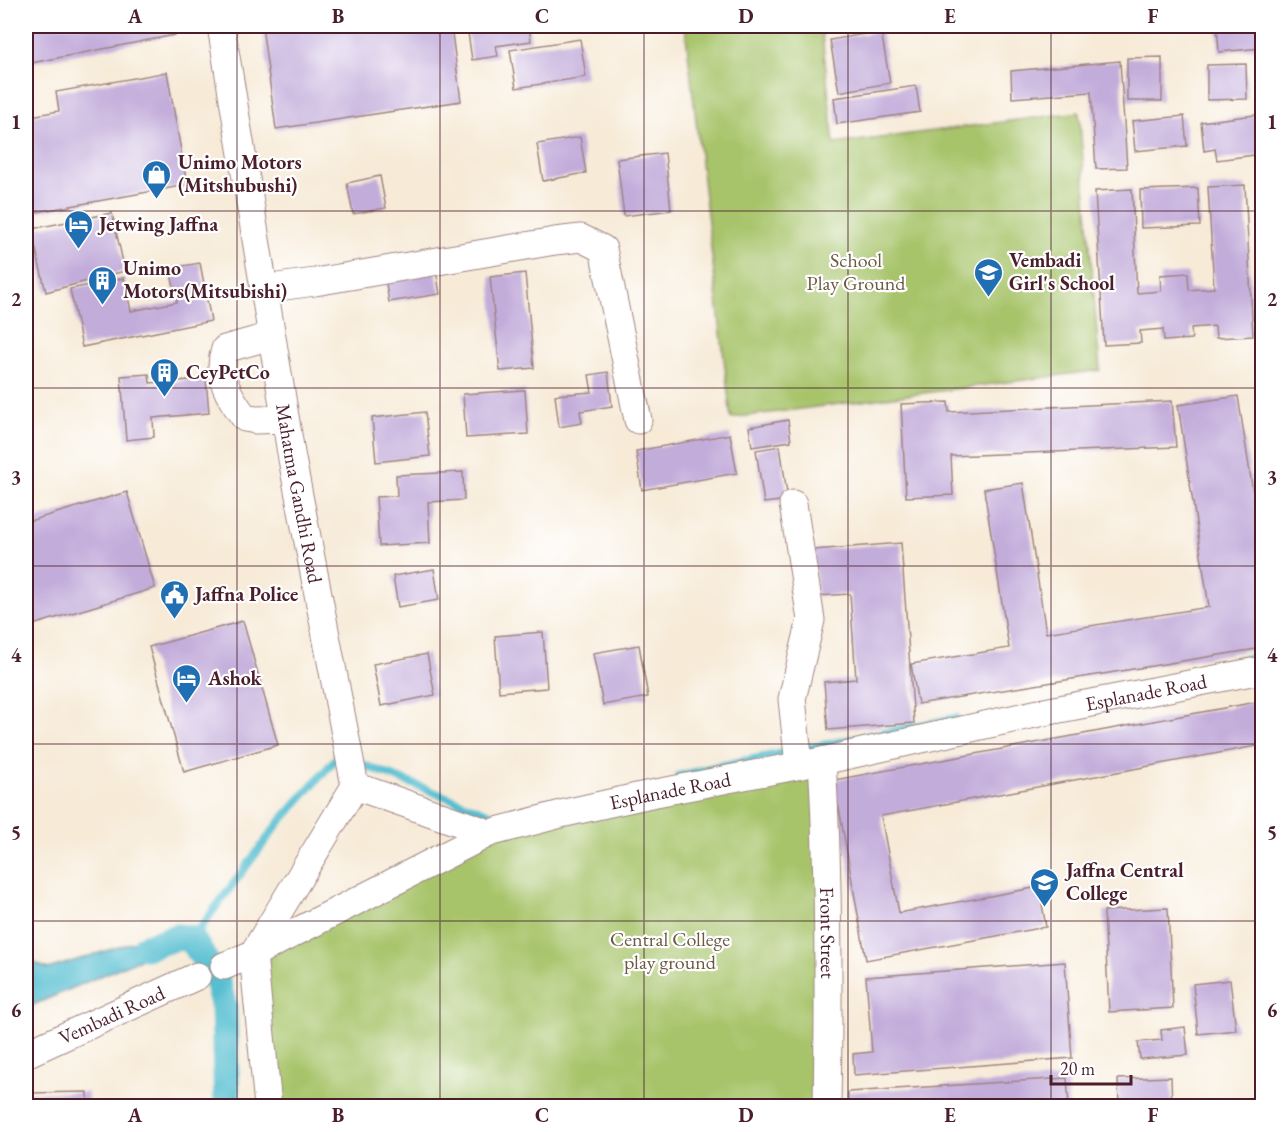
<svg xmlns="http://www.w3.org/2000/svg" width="1288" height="1132" font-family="'EB Garamond',serif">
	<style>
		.green { fill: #a7c46b; stroke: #78724b; stroke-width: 1.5 }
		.water { fill: #54bed0; stroke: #4f6e7e; stroke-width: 1.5 }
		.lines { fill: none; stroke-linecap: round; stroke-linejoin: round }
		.stream { stroke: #54bed0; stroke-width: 8 }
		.canal { stroke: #54bed0; stroke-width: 27 }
		.building { fill: #c2acda }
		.minor-casing { stroke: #a08582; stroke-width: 29 }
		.minor { stroke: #fff; stroke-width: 27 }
		.grid { fill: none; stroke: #4a1f2b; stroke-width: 1.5; stroke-opacity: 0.55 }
		.labels { text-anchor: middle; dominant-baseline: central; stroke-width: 4.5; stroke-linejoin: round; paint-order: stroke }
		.poi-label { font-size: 20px; font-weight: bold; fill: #4a1f2b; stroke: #fff; text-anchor: start }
		.park-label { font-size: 20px; fill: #6b5941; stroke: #fff }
		.street-label { font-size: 20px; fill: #4a1f2b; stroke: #fff }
		.neatline { fill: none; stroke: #4a1f2b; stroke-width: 2 }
		.grid-label { font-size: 20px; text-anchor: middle; font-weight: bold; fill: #4a1f2b }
	</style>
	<rect width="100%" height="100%" fill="#fff"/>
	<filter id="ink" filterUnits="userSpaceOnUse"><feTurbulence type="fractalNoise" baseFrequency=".0167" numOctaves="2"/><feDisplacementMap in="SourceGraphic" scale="12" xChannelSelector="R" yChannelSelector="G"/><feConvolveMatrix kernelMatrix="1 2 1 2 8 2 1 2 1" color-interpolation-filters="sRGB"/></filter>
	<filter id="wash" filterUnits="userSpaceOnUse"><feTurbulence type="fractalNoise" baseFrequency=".008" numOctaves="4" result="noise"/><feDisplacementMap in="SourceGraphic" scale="24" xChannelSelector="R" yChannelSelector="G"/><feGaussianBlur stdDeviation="1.35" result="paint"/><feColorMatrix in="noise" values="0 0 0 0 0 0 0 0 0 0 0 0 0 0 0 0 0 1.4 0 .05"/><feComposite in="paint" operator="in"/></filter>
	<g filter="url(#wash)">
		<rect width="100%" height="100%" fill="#f7ebd8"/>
		<!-- green -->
		<path class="green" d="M693,26H821L834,144L1079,112L1100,370L731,418L685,27Z
			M822,761L827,1106H268L253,954L489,833Z"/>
		<!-- water -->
		<path class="water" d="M144,939L149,955L26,1008V959L48,969Z"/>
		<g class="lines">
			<!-- stream -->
			<path class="stream" d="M1216,665L1262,656
				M356,762L506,820
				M678,776L714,767L956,718
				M192,939L278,824L339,755L338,749"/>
			<!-- canal -->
			<path class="canal" d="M146,947L177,937L192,939L217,980L224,1007L227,1106"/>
		</g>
		<g id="blocks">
			<!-- building -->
			<path class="building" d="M26,26H173L175,35L26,64Z
				M262,26H451L461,101L276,129Z
				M467,26H529L531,41L496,46L498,56L472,60Z
				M1217,26H1262V48L1219,52Z
				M881,31L890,83L839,92L830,40Z
				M580,39L586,77L516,88L510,50Z
				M1162,57V101H1127V58Z
				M1120,61L1127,168L1096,169L1091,92L1012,98L1011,71Z
				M1246,64L1247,99L1207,100V65Z
				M167,72L187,185L26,214V117L59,111L56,92Z
				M916,86L920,112L837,124L834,98Z
				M1262,114V154L1217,160L1215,149L1204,151L1201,122Z
				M1184,116L1187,146L1135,151L1132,121Z
				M580,137L586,173L543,181L537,144Z
				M665,153L671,210L624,216L617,159Z
				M380,176L386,208L353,214L347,183Z
				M1245,185L1253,336L1216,338L1215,326L1191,328L1192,339L1164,341L1163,329L1140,331L1141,343L1104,345L1095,191L1132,189L1137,293L1161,291L1160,275L1188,273L1189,290L1214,288L1208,187Z
				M1198,188L1200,226L1141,228L1140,190Z
				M112,213L125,271L46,292L31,229Z
				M200,263L211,321L82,347L70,289L124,278L131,311L177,302L170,268Z
				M436,270L440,294L389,302L385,277Z
				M525,273L534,368L500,371L490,277Z
				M608,372L612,406L580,411L582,423L559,427L555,395L592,392L589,375Z
				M149,374L150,383L206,379L209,413L153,418L154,437L126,440L121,376Z
				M525,390L528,434L466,438L463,394Z
				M1238,396L1262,550V648L918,704L911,664L1009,648L984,489L1023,483L1046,633L1209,607L1178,405Z
				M1172,401L1176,447L951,456L953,495L906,497L901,404L948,402L949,412Z
				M425,412L430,456L376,462L372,418Z
				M788,420L791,441L752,447L749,427Z
				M730,434L737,473L642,490L636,451Z
				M780,446L788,500L764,503L756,450Z
				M463,472L464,500L428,502L430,543L379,546L376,497L397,496L396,475Z
				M127,492L155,588L26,627V522Z
				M901,543L914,723L828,730L824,682L856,679L850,594L817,596L814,550Z
				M434,569L439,600L398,607L393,576Z
				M243,621L278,745L184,772L149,647Z
				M543,632L547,688L499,692L495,636Z
				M639,645L648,697L603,705L593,653Z
				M427,654L435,695L381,706L373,664Z
				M1262,701V745L881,816L899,913L1039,887L1046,927L866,960L834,780Z
				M1168,908L1173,1008L1109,1012L1104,911Z
				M1065,962L1072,1058L854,1075L853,1054L872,1052L866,977Z
				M1230,980L1236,1030L1198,1034L1193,984Z
				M1185,1027L1188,1055L1140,1059L1138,1042L1162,1040L1161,1030Z
				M1171,1077L1172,1106H1119L1118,1079Z
				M1067,1078L1069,1106H848V1092Z
				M88,1092V1106H26V1093Z"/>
		</g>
	</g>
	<g filter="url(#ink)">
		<use href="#blocks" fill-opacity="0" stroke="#a08582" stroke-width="1.5"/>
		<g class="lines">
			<defs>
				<g id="minor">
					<path id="s1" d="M221,26L292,459L355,786L253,954L224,966"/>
					<path d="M263,289L315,282L555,241L581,238L603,249L638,420"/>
					<path d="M271,336L225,349C216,376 229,397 245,418L256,420L285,419"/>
					<path d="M793,504L811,620L792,699L799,765"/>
					<path id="s2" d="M822,761C829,877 829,990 827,1106"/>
					<path d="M355,786L489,833"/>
					<path id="s3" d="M26,1054L197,976"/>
					<path id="s4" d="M268,1106L253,954L489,833L565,813L646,795L822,761L1039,713L1262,670"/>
				</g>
			</defs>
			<!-- minor casing -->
			<use href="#minor" class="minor-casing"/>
			<!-- minor -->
			<use href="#minor" class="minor"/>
		</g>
	</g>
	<!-- grid -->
	<path class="grid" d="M237,26V1106M440,26V1106M644,26V1106M848,26V1106M1051,26V1106M26,211H1262M26,388H1262M26,566H1262M26,744H1262M26,921H1262"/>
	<!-- icons -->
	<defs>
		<symbol id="shop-pin" viewBox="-11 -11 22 30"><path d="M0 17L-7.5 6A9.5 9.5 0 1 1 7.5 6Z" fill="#1f6fb2" stroke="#fff"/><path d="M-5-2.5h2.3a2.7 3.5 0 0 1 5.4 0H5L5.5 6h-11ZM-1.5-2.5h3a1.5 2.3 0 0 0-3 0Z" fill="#fff"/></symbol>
		<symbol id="hotel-pin" viewBox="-11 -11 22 30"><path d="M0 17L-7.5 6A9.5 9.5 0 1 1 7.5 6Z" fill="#1f6fb2" stroke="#fff"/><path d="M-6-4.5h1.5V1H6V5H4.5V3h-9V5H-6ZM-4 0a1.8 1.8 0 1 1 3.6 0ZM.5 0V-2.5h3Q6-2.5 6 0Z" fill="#fff"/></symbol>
		<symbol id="school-pin" viewBox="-11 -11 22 30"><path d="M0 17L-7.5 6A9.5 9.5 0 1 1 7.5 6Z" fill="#1f6fb2" stroke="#fff"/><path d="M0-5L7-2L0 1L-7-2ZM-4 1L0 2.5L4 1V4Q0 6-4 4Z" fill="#fff"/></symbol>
		<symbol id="building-pin" viewBox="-11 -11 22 30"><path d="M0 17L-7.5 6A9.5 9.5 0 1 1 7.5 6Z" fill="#1f6fb2" stroke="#fff"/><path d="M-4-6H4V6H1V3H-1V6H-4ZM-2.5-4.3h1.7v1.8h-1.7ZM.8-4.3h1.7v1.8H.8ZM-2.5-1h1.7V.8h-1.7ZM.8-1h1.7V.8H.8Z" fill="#fff"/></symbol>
		<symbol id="civic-pin" viewBox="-11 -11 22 30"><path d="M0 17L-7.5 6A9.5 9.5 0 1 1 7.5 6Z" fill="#1f6fb2" stroke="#fff"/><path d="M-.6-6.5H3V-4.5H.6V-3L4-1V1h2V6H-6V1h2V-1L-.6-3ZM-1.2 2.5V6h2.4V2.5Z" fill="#fff"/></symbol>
	</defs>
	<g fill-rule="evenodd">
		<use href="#shop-pin" x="140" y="158" width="33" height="45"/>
		<use href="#hotel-pin" x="62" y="208" width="33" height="45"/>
		<use href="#school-pin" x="972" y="256" width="33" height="45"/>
		<use href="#building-pin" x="86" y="264" width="33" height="45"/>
		<use href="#building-pin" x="148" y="356" width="33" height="45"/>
		<use href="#civic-pin" x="158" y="578" width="33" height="45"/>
		<use href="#hotel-pin" x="170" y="662" width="33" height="45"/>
		<use href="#school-pin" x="1028" y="866" width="33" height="45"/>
	</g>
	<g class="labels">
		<!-- poi labels -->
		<g class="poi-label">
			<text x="178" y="162">Unimo Motors<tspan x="178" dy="23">(Mitshubushi)</tspan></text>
			<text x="99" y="224">Jetwing Jaffna</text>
			<text x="1009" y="260">Vembadi<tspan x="1009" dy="23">Girl's School</tspan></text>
			<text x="123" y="268">Unimo<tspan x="123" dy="23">Motors(Mitsubishi)</tspan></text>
			<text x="186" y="372">CeyPetCo</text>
			<text x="195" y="594">Jaffna Police</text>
			<text x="208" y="678">Ashok</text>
			<text x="1066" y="870">Jaffna Central<tspan x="1066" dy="23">College</tspan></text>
		</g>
		<!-- park labels -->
		<g class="park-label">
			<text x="856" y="260">School<tspan x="856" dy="23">Play Ground</tspan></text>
			<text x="670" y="939">Central College<tspan x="670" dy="23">play ground</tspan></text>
		</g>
		<!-- street labels -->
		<g class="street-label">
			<text stroke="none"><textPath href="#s1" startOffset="474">Mahatma Gandhi Road</textPath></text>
			<text stroke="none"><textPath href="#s4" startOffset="1090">Esplanade Road</textPath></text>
			<text stroke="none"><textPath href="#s4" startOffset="604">Esplanade Road</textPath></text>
			<text stroke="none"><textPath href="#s2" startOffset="172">Front Street</textPath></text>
			<text stroke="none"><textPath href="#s3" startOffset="94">Vembadi Road</textPath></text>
		</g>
	</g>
	<!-- margin -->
	<rect width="1288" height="1132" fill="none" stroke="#fff" stroke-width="66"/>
	<!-- scale -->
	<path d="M1051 1075v9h80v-9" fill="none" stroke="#4a1f2b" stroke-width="3"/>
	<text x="1060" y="1075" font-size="18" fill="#4a1f2b" stroke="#ffffff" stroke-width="4.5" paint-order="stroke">20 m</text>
	<rect x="33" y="33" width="1222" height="1066" class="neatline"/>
	<g class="grid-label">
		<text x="135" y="23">A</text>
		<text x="338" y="23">B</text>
		<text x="542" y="23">C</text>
		<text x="746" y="23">D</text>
		<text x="950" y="23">E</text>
		<text x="1153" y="23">F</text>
		<text x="16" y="129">1</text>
		<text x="1272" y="129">1</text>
		<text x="16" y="306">2</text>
		<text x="1272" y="306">2</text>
		<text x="16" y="484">3</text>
		<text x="1272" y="484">3</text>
		<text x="16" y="662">4</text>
		<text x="1272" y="662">4</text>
		<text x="16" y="839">5</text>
		<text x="1272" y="839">5</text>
		<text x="16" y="1017">6</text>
		<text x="1272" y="1017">6</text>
		<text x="135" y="1122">A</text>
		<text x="338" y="1122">B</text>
		<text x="542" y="1122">C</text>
		<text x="746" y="1122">D</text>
		<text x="950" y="1122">E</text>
		<text x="1153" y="1122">F</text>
	</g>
</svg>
